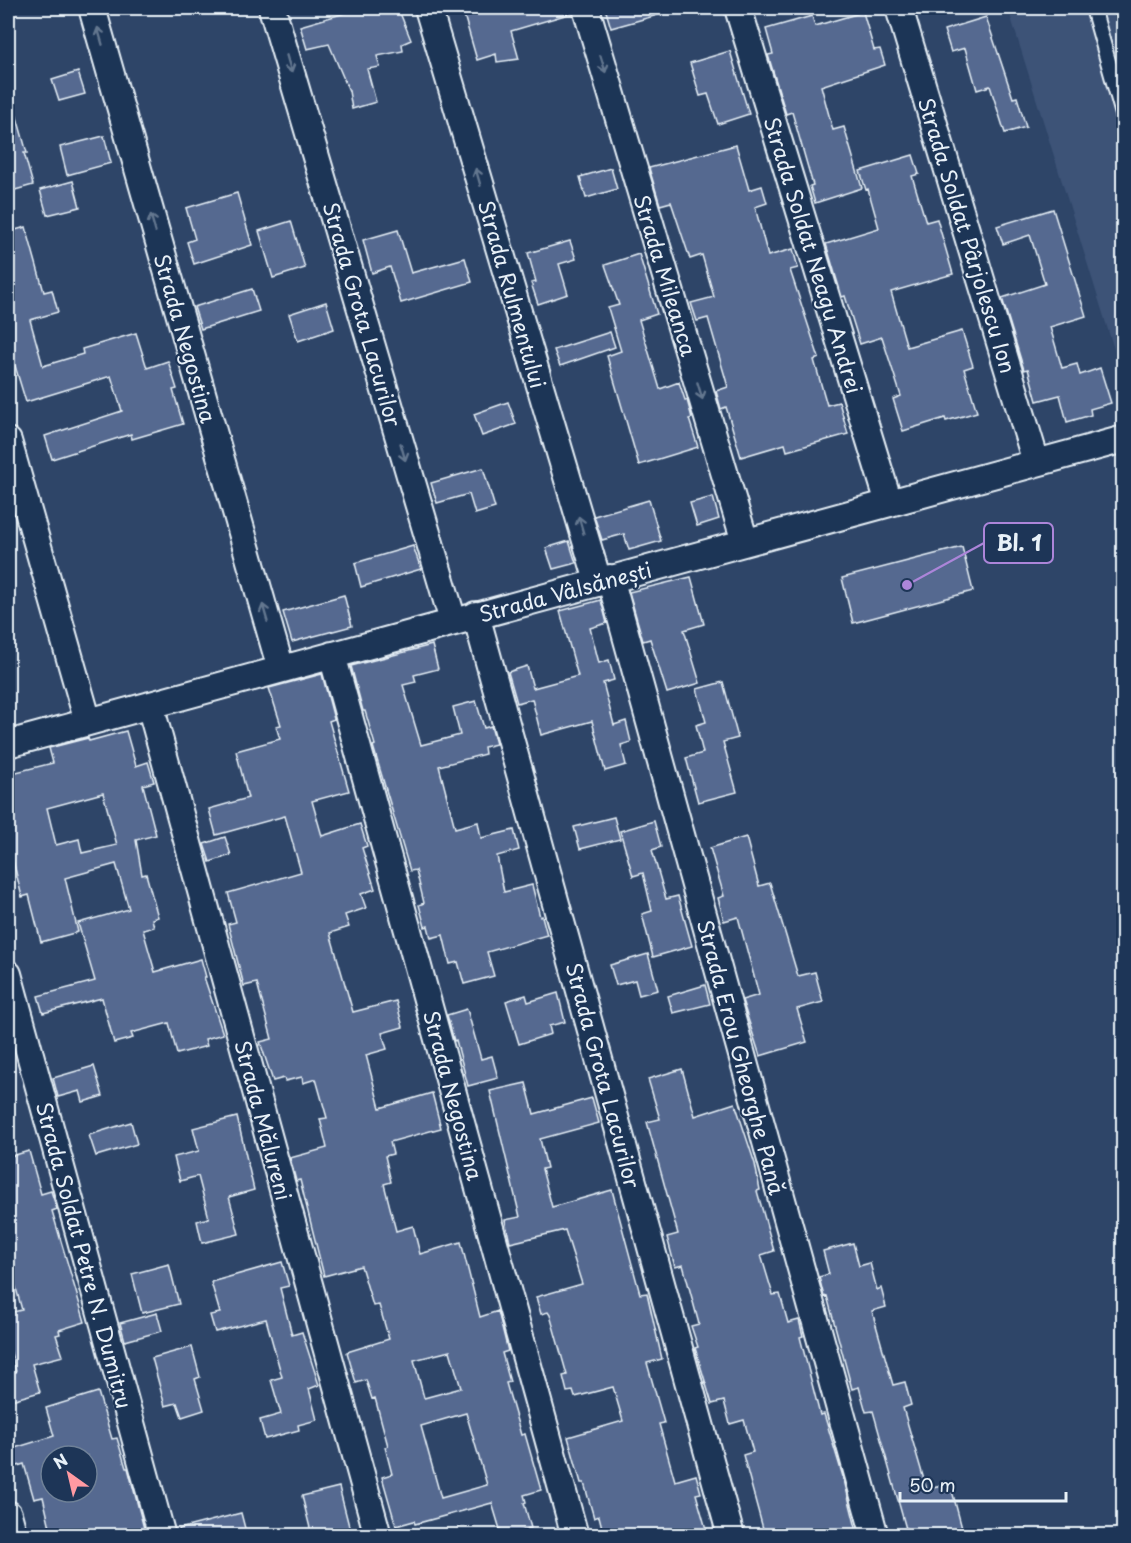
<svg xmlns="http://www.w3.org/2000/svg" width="1131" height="1543" font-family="'Playpen Sans',sans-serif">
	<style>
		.built { fill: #3d5377 }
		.building { fill: #556990; stroke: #e8f1f8; stroke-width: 1.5; fill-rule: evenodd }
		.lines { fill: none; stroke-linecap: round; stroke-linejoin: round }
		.service-casing { stroke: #e8f1f8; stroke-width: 18 }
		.minor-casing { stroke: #e8f1f8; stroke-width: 30 }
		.service { stroke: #1d3557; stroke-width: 14 }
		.minor { stroke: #1d3557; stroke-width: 26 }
		.oneway { stroke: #64778f }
		.labels { text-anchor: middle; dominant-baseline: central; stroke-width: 4.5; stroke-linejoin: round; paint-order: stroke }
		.street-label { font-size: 21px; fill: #e8f1f8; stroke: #1d3557 }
		.leader { fill: none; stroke: #ac85d9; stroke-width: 2 }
		.callout-dot { fill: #ac85d9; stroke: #1d3557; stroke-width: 2 }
		.callout { fill: #1d3557; stroke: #ac85d9; stroke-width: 2 }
		.callout-label { font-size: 22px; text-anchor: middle; font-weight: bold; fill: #e8f1f8 }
	</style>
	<rect width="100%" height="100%" fill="#2e4568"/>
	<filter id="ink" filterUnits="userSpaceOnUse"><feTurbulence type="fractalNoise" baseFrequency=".0167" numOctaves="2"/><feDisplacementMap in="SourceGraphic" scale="12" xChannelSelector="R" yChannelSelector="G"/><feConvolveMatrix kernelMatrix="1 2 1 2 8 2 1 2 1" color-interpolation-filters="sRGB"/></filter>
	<g filter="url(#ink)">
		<!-- built -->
		<path class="built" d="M1008,8H1123V378Z"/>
		<!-- building -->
		<path class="building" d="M351,8H398L411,40L402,44L403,51L377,56L380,67L367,69L376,102L352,109L349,91L329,44L307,49L300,26L352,11Z
			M462,8H571L572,13L511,31L519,59L497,62L496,54L477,60Z
			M605,8H664L665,13L611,28Z
			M863,12L874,50L880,49L885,65L821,86L833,130L844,127L862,188L815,203L810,186L813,185L792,112L786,114L768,55L773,54L766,29L812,16L815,26Z
			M986,17L1013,98L1017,97L1026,127L1005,133L990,86L977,90L965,48L951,52L944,30Z
			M730,51L749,114L718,124L708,94L700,96L690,63Z
			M78,72L85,94L59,101L52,80Z
			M8,103H13L27,153H24L33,185L8,192Z
			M104,136L111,163L67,175L60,147Z
			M736,145L749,190L762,186L767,203L755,207L768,256L793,249L798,268L790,270L819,358L814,360L827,405L839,402L848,434L787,451L785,444L741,457L726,407L721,409L716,391L728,387L708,318L697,321L691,303L714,297L702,255L690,259L671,202L660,205L649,168Z
			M913,155L919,174L912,176L926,222L937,219L953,274L891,292L907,347L962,331L973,366L964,369L977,412L946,421L945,418L903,431L893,399L901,396L882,337L860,344L845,296L842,297L826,244L879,228L868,189L866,190L860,171Z
			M611,168L617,189L586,198L580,177Z
			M73,181L80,207L47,215L40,190Z
			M237,193L252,245L194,264L187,242L195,239L186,208Z
			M1053,209L1086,316L1050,327L1062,368L1077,364L1080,375L1100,368L1111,403L1090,409L1091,415L1067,422L1060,395L1037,401L1028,369L1024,370L1002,298L1045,284L1030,235L1003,244L997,226Z
			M291,221L305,268L273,278L259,231Z
			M26,227L44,292L52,290L58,312L30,320L43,366L83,354L82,349L136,333L147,368L168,361L177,389L173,390L183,424L132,439L131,434L52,459L45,436L122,411L111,376L26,402L15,366L8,368V232Z
			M398,230L411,273L465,258L472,282L401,303L390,267L372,273L363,240Z
			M570,241L576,259L559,264L568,294L538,304L531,283L536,282L528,253Z
			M639,254L657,314L639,320L660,389L679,382L685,400H687L692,418L689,419L698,447L639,465L607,356L621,351L608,308L619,305L605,265Z
			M252,289L259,311L201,329L194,307Z
			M326,302L334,329L298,341L289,314Z
			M610,332L615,347L560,366L554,350Z
			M508,402L516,424L482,436L474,414Z
			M483,468L495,508L475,514L469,494L437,503L431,483Z
			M713,497L719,519L697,526L690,503Z
			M649,500L661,541L629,550L624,534L602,540L594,516Z
			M569,541L576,563L553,569L546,548Z
			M413,546L421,569L361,587L355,563Z
			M962,547L973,591L853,623L842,578Z
			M691,577L704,624L684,630L700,683L667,693L650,639L643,641L629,592Z
			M344,595L352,626L292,642L283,612Z
			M601,600L607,623L590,628L599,663L609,660L614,680L603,683L614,725L626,721L631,742L621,745L626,765L605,771L592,721L541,735L532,699L517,703L508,672L527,666L533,688L578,676L560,611Z
			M432,645L438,669L414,675L416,682L403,685L421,745L460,735L453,707L476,701L484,728L491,726L496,744L484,747L485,754L439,766L455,828L478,822L481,838L514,830L519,850L497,856L504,892L532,885L540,917L542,916L547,935L487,952L494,976L464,984L458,962L450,964L443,935L431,938L428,926L425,927L419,905L424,903L416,870L410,871L373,746L375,745L365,711H363L351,666Z
			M322,674L334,719L329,721L349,791L312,801L322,836L360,824L367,846L362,848L375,889L361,894L366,908L345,915L349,927L330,933L353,1012L396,1001L403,1027L382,1033L387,1049L366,1055L380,1108L432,1093L441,1128L390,1142L393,1154L385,1156L391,1182L384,1184L396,1231L413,1226L420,1254L461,1242L480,1317L498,1311L508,1351L502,1353L510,1382L506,1383L521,1435L525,1434L541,1490L524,1495L526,1502L524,1503L531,1528L505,1536H502L492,1503L415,1524L414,1521L396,1526L382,1477L392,1474L385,1447L388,1446L375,1398L372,1399L366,1380L356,1383L347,1352L389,1339L379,1305L373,1306L361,1266L324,1276L300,1180L296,1181L290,1158L327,1148L320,1119L327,1118L316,1079L303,1083L302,1077L285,1081L284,1078L273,1081L260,1042L272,1039L257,983L244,986L228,924L236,922L228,893L301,872L285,816L216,835L209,809L248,798L236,751L280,739L276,726L281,725L269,688ZM450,1351L461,1388L424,1398L414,1360ZM466,1413L487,1485L441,1498L421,1426Z
			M723,682L738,738L723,742L737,792L698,802L686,758L703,753L696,725L706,722L697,689Z
			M126,731L136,766L148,762L154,782L143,785L156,835L136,840L142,875L146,874L158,917L152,919L154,927L143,930L155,972L201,959L206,977H204L223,1034L205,1039L207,1046L177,1054L169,1023L131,1033L133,1038L114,1043L102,998L43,1013L38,996L95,981L78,923L129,909L116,864L65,878L78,932L41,942L29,895L22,897L8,840V774L53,763L49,748L88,738L89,741ZM103,793L117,845L82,853L79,839L56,845L47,808Z
			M614,817L620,839L580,849L574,827Z
			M654,821L661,847L652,850L666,899L678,896L692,946L653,957L642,914L652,911L643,873L633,876L620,831Z
			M225,837L231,855L210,862L204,844Z
			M746,837L759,886L770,883L798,976L815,972L823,1002L797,1009L807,1042L760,1056L742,1000L759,995L738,917L724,921L718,898L724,896L710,848Z
			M648,954L658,990L639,995L635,980L616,985L610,965Z
			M705,985L710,1004L673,1013L668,996Z
			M558,993L565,1022L549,1026L551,1034L519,1044L506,1001L526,995L528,1002Z
			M467,1009L481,1059L492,1056L498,1078L468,1086L456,1040L454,1041L447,1015Z
			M94,1066L103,1096L83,1102L80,1091L58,1097L53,1078Z
			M682,1069L695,1116L735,1103L755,1164L760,1190L757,1191L774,1251L761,1255L773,1295L780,1294L788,1323L799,1320L803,1336L800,1337L820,1415L824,1414L844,1480L858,1536H765L743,1455L753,1452L744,1420L730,1424L724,1401L712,1404L695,1348L698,1347L691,1326L699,1324L683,1265L675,1267L667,1237L678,1234L647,1122L660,1119L648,1079Z
			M526,1083L534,1114L592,1098L599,1123L540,1139L547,1168L542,1169L552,1207L612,1190L640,1294L647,1293L662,1359L647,1363L664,1423L659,1424L675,1481L696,1475L701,1493L696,1494L708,1536H604L599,1516L594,1518L584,1483H581L568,1437L623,1421L613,1387L575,1397L573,1391L567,1392L563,1376L567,1375L550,1315L548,1312L541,1314L536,1297L582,1284L565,1230L510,1243L505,1220L520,1217L490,1091Z
			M237,1117L254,1190L229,1197L239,1234L202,1243L197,1221L209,1218L198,1176L180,1181L174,1157L199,1151L193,1128Z
			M131,1122L137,1144L96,1156L89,1135Z
			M29,1151L41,1194L51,1191L57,1209L52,1211L85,1322L59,1330L60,1334L56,1335L63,1356L32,1364L40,1392L8,1401V1374L16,1372L8,1342V1313L22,1310L13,1277L8,1278V1157Z
			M853,1243L859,1266L870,1263L877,1290L881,1288L886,1307L872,1311L893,1385L905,1382L911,1405L903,1408L927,1490L950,1483L964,1536H908L873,1411L866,1412L859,1387L852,1389L827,1296L824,1297L819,1277L829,1274L823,1251Z
			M282,1262L289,1286L280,1288L292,1335L302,1332L319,1385L309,1389L317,1420L298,1425L299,1430L265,1439L260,1420L281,1414L271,1380L282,1377L266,1319L215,1332L210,1315L220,1313L211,1282Z
			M169,1264L179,1304L142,1313L132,1274Z
			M157,1313L162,1331L125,1341L120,1323Z
			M192,1347L200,1377L195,1379L204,1410L182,1417L177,1403L165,1406L152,1358Z
			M98,1392L112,1439L117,1438L126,1468H128L146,1536H52L43,1497L34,1499L24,1464L8,1469V1450L54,1436L46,1408ZM51,1456H87V1492H51Z
			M339,1487L350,1530L329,1536H312L302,1496Z
			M241,1513L247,1536H180L179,1529Z"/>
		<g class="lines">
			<defs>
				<path id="service" d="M1093,8L1124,118"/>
				<path id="minor" d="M92,8L281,669
					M272,8L453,621
					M428,8L598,581
					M586,8L745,542
					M738,8L889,503
					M899,8L1036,462
					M8,441L88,722
					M610,578L875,1536
					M476,615L731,1536
					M332,655L575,1536
					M150,705L378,1536
					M8,744L1124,439
					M8,974L162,1536
					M8,1514L14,1536"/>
			</defs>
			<!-- service casing -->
			<use href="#service" class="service-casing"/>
			<!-- minor casing -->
			<use href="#minor" class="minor-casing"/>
			<!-- service -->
			<use href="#service" class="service"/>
			<!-- minor -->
			<use href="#minor" class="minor"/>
		</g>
		<!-- one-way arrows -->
		<defs><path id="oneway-shaft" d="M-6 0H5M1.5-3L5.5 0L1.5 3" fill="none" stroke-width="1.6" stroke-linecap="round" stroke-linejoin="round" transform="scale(1.5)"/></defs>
		<g class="oneway">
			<use href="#oneway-shaft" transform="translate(100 36) rotate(-106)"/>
			<use href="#oneway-shaft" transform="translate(289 64) rotate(74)"/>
			<use href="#oneway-shaft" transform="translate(603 64) rotate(73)"/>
			<use href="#oneway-shaft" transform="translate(478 177) rotate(-106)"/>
			<use href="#oneway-shaft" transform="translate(153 223) rotate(-106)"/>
			<use href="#oneway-shaft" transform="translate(700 391) rotate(73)"/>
			<use href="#oneway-shaft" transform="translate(403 452) rotate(74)"/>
			<use href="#oneway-shaft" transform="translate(581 525) rotate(-106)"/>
			<use href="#oneway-shaft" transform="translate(265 613) rotate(-106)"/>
		</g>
	</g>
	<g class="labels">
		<!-- street labels -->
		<g class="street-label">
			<text transform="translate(968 235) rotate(73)">Strada Soldat Pârjolescu Ion</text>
			<text transform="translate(814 255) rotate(73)">Strada Soldat Neagu Andrei</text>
			<text transform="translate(666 275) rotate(73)">Strada Mileanca</text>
			<text transform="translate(513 294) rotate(74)">Strada Rulmentului</text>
			<text transform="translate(363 314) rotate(74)">Strada Grota Lacurilor</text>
			<text transform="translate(186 338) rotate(74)">Strada Negostina</text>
			<text transform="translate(565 591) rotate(-15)">Strada Vâlsănești</text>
			<text transform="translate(742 1057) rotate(75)">Strada Erou Gheorghe Pană</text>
			<text transform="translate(604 1075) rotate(75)">Strada Grota Lacurilor</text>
			<text transform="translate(454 1095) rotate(75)">Strada Negostina</text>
			<text transform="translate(264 1120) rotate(75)">Strada Mălureni</text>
			<text transform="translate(85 1255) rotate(75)">Strada Soldat Petre N. Dumitru</text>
		</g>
	</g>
	<!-- callouts -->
	<path class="leader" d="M907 585L984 543"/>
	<circle class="callout-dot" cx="907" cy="585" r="6"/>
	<rect class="callout" x="984" y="523" width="69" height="40" rx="6"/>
	<g class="callout-label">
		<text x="1019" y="551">Bl. 1</text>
	</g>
	<!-- margin -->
	<rect width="1131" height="1543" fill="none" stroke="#1d3557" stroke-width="30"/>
	<rect x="15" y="15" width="1101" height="1513" fill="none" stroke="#e8f1f8" stroke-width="2" filter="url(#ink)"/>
	<!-- north arrow -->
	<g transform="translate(69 1474) rotate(326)"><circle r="28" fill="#1d3557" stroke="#6e8097" stroke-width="1.5"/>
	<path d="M0-4.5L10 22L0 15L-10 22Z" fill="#ff9aa2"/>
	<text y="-9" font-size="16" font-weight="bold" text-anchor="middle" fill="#e8f1f8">N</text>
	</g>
	<!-- scale -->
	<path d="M900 1492v9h166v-9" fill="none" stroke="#e8f1f8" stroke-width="3"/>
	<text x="909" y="1492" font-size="18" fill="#e8f1f8" stroke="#1d3557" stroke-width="4.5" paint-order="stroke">50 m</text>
</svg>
